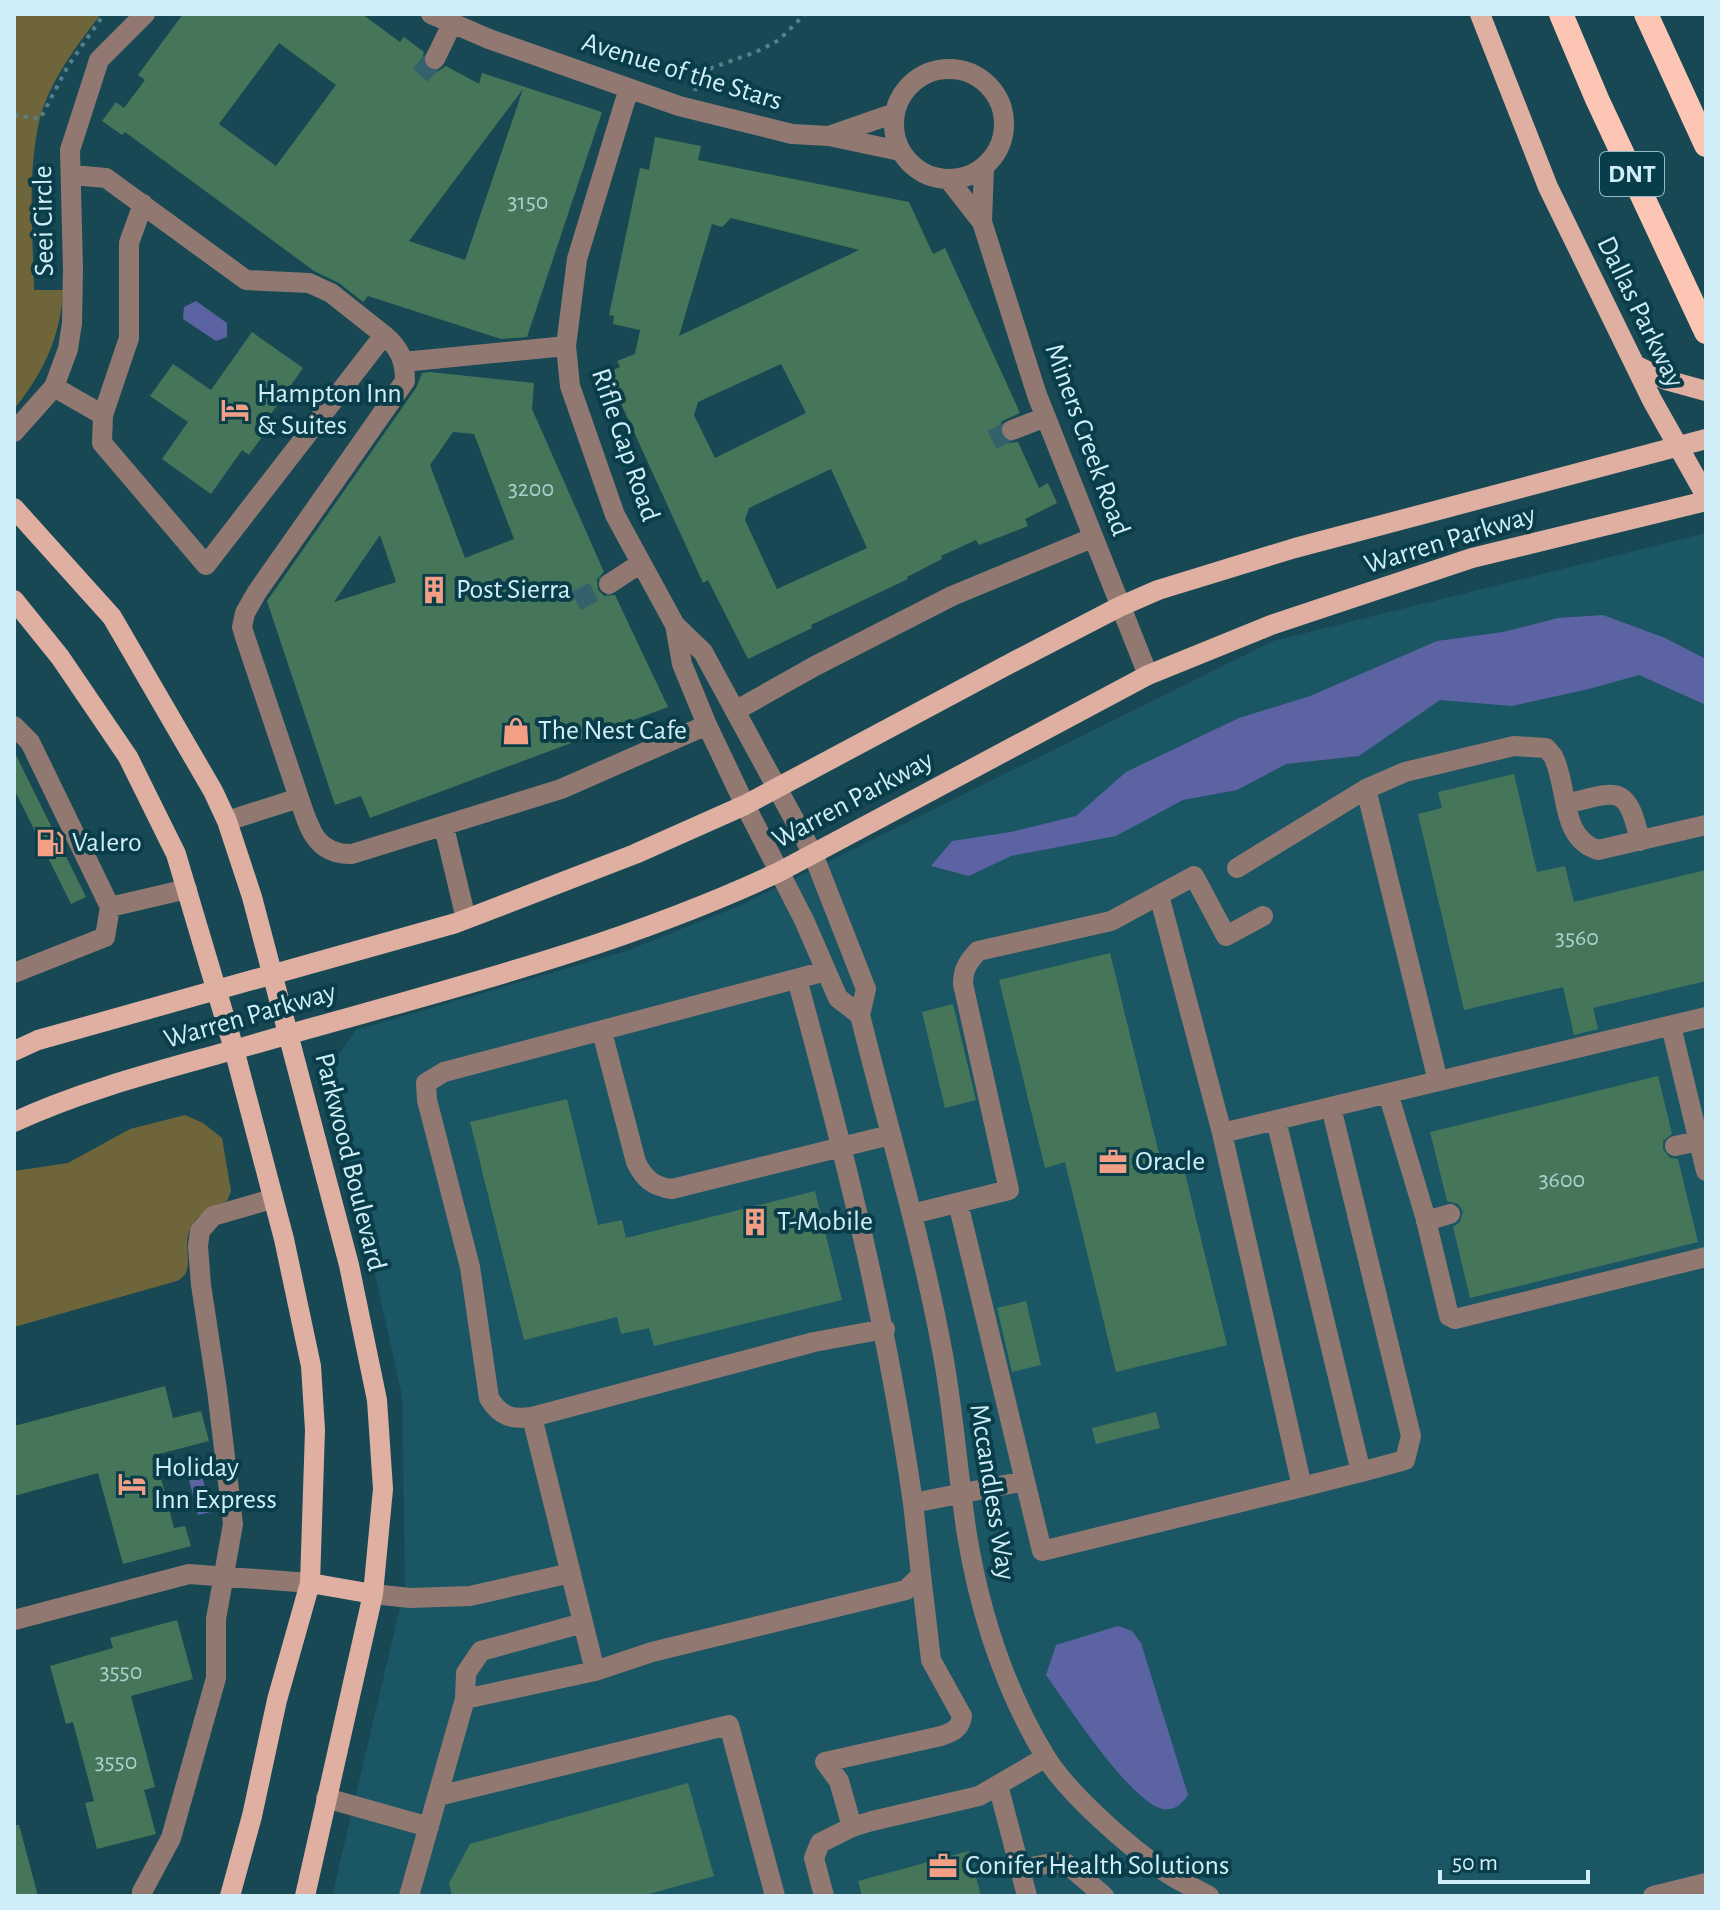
<svg xmlns="http://www.w3.org/2000/svg" width="1720" height="1910" font-family="'Alegreya Sans',sans-serif">
	<style>
		.built { fill: #1b5664 }
		.green { fill: #6e653a }
		.water { fill: #5c63a3 }
		.building { fill: #467659; fill-rule: evenodd }
		.lines { fill: none; stroke-linecap: round; stroke-linejoin: round }
		.minor-tunnel { stroke: #33616c; stroke-width: 20; stroke-dasharray: 20 10; stroke-linecap: butt }
		.path { stroke: #55808b; stroke-width: 4; stroke-dasharray: 4 6; stroke-linecap: butt }
		.minor { stroke: #917972; stroke-width: 20 }
		.major { stroke: #dfb0a2; stroke-width: 20 }
		.highway { stroke: #fdc5b4; stroke-width: 24 }
		.labels { text-anchor: middle; dominant-baseline: central; stroke-width: 8; stroke-linejoin: round; paint-order: stroke }
		.number-label { font-size: 24px; fill: #add0d0 }
		.shield { fill: #093d49; stroke: #94b9c3; stroke-width: 2 }
		.shield-label { font-size: 26px; font-weight: bold; fill: #cfeef7 }
		.street-label { font-size: 28px; fill: #cfeef7; stroke: #093d49 }
		.poi-label { font-size: 28px; fill: #cfeef7; stroke: #093d49; text-anchor: start }
	</style>
	<rect width="100%" height="100%" fill="#174854"/>
	<!-- built -->
	<path class="built" d="M1706,533V1896H332L405,1586L402,1396L329,1068L356,1030L626,951L739,906L1273,641Z"/>
	<!-- green -->
	<path class="green" d="M14,14H101C77,45 48,83 39,122C27,177 33,234 34,290H63C61,336 43,374 14,409Z
		M185,1115L203,1123L222,1138L231,1191L227,1201C158,1226 207,1266 177,1281L14,1327V1171L68,1163L130,1129Z"/>
	<!-- water -->
	<path class="water" d="M196,301L227,323V337L216,341L183,319L184,307Z
		M1603,615L1665,638L1706,659V705L1639,675L1589,689L1512,706L1440,700L1359,756L1286,764L1237,790L1183,800L1116,836L1011,856L969,876L931,866L952,841L1011,832L1076,816L1126,772L1239,718L1310,696L1437,641L1503,632L1558,618Z
		M202,1476L205,1487L209,1486L212,1496L207,1498L211,1512L198,1515L189,1480Z
		M1118,1626L1132,1631L1141,1643L1188,1795C1182,1804 1174,1811 1163,1809C1131,1803 1066,1703 1046,1675L1056,1645Z"/>
	<!-- building -->
	<path class="building" d="M183,14H362L400,42L404,37L424,52L422,61L430,71L437,72L446,66L479,84L482,73L602,112L527,337L501,339L368,296L363,302L339,283L314,271L125,132L122,135L102,121L116,102L124,108L145,80L138,75ZM279,43L336,85L276,166L219,124ZM523,89L465,260L409,241Z
		M655,137L701,146L698,160L909,202L933,254L945,248L1020,413L1002,421L999,427L1000,435L1009,443L1018,442L1039,488L1048,483L1057,503L1025,519L1028,526L979,545L976,540L941,556L942,559L907,577L908,579L811,625L812,628L748,659L708,580L703,583L607,373L620,367L617,361L635,354L640,330L613,324L614,316L609,315L640,168L649,170ZM731,218L859,250L679,336L712,224L722,227ZM781,364L806,413L715,458L694,415L698,402ZM831,469L867,548L777,589L745,520L749,508Z
		M252,332L303,368L257,434L262,437L249,455L242,450L211,494L162,459L188,422L150,396L173,364L211,390Z
		M430,372L534,383L532,409L604,572L597,579L598,590L604,596L615,595L668,707L370,818L361,796L335,805L267,601L416,388L422,373ZM453,432L474,434L514,539L465,558L430,465ZM380,535L396,582L334,602Z
		M14,751L86,897L71,904L14,789Z
		M1514,774L1537,872L1565,866L1574,902L1706,870V981L1593,1008L1598,1029L1574,1035L1563,987L1464,1010L1418,814L1442,808L1438,792Z
		M1110,953L1161,1162L1181,1157L1227,1345L1116,1372L1065,1162L1045,1168L999,980Z
		M953,1004L976,1100L945,1108L922,1012Z
		M1658,1076L1672,1134L1663,1141V1149L1670,1158L1678,1159L1698,1242L1470,1298L1453,1227L1460,1222L1463,1211L1458,1204L1447,1201L1430,1132Z
		M567,1099L598,1225L622,1220L626,1238L815,1191L842,1300L654,1346L649,1328L621,1334L617,1317L524,1340L470,1122Z
		M1026,1301L1041,1365L1012,1372L997,1308Z
		M165,1386L173,1418L201,1411L209,1441L155,1455L174,1528L185,1526L191,1546L123,1564L98,1473L14,1496V1426Z
		M1156,1412L1160,1428L1096,1444L1092,1428Z
		M177,1620L193,1679L131,1696L155,1787L144,1790L156,1834L97,1849L85,1803L94,1801L73,1722L66,1724L50,1666L113,1648L110,1638Z
		M688,1783L714,1876L642,1896H452L449,1883L470,1844Z
		M14,1825H19L38,1896H14Z
		M969,1851L981,1896H862L858,1881Z"/>
	<g class="lines">
		<!-- minor-tunnel -->
		<path class="minor-tunnel" d="M420,75L435,59
			M992,440L1012,430
			M576,601L609,584"/>
		<!-- path -->
		<path class="path" d="M695,91L700,72L756,52L779,40L805,14
			M14,115L40,119L68,66L104,14
			M324,991L327,1004"/>
		<!-- minor -->
		<path class="minor" d="M431,14L489,39L679,106L792,134L829,136L900,151
			M435,59L452,24
			M894 124a55 55 0 1 1 110 0a55 55 0 1 1-110 0Z
			M629,88L577,259L566,346L570,386L615,515L675,625L682,664L707,725L745,805L804,920L838,998L860,1015
			M829,136L895,113
			M984,167L982,222L1037,395L1148,675
			M949,180L982,222
			M403,362L566,346
			M54,387L103,415L102,443L206,565L384,335L331,293L309,283L246,280L106,178L72,175
			M103,415L129,338V243L143,204
			M1012,430L1046,417
			M14,432L54,387L68,349L72,323L73,269L70,150L99,60L145,14
			M609,584L641,563
			M675,625L703,652L813,854L866,989L860,1015C888,1128 922,1240 943,1355C954,1415 958,1476 967,1535C980,1613 1004,1688 1045,1756C1068,1794 1129,1847 1167,1873C1180,1882 1195,1888 1209,1896
			M735,711L815,666L952,596L1092,538
			M14,726L30,742L110,907
			M1366,789L1438,1081
			M299,798L245,637L242,627L245,613L257,592L405,381C405,361 400,348 384,335
			M1566,804C1618,791 1627,783 1640,841
			M227,821L299,798C309,827 315,855 352,854L561,789L707,725
			M444,827L466,919
			M1237,868L1366,789L1405,772L1514,746L1546,748L1553,756C1569,787 1559,838 1598,850L1706,825
			M1159,895L1222,1133
			M826,971L444,1072L426,1083L427,1100L470,1267L489,1398C500,1416 511,1420 532,1417L595,1671L652,1652L906,1590L921,1575L913,1503L1025,1481L1042,1551L1302,1487L1222,1133L1706,1017
			M14,973L105,937L110,907L187,889
			M797,979C845,1154 887,1322 913,1503
			M1671,1026L1706,1171
			M602,1032L636,1162C644,1179 654,1187 672,1189L890,1135
			M1388,1093L1425,1216L1449,1316L1455,1319L1706,1257
			M1331,1107L1411,1436L1405,1460L1361,1472
			M1276,1120L1361,1472L1302,1487
			M1675,1146L1699,1141
			M958,1203L1025,1481
			M912,1214L1009,1190L963,984C963,969 968,962 978,951L1111,921L1194,876L1226,936L1263,916
			M1426,1221L1450,1214
			M532,1417L814,1342L885,1329
			M373,1594L410,1598L470,1596L571,1573
			M14,1620L189,1574L310,1583
			M465,1699L466,1673L481,1651L583,1623
			M998,1785L1027,1896
			M438,1796L729,1725L775,1896
			M326,1798L429,1827
			M852,1827L839,1781L825,1762L941,1736C953,1732 960,1729 962,1716L931,1660L921,1575
			M1020,1869L1058,1862L1067,1864L1104,1896
			M142,1892L171,1838L216,1678V1619L233,1524L217,1390L201,1285L198,1246L200,1231L213,1216L272,1199
			M409,1896L465,1699L595,1671
			M824,1896L814,1858L820,1843L852,1827L872,1821L979,1796L1046,1757
			M1653,1896L1706,1883"/>
		<!-- major -->
		<path class="major" d="M1480,14L1548,187L1652,400L1706,496
			M1637,366L1666,380L1706,391
			M14,508L112,617L213,791L227,821L252,897L349,1265L377,1400L383,1489L373,1594L305,1896
			M14,600L60,657L128,757L176,854L234,1049L284,1239L311,1366L315,1430L310,1583L277,1700L252,1816L230,1896
			M14,1051L38,1040L456,923L635,854L745,805L1011,663L1119,607L1158,590L1295,548L1706,439
			M14,1122C87,1088 167,1069 244,1047C424,995 609,952 779,872L1148,675L1271,625L1472,558L1706,501
			M310,1583L373,1594"/>
		<!-- highway -->
		<path class="highway" d="M1561,14L1597,99L1706,332
			M1646,14L1706,145"/>
	</g>
	<!-- icons -->
	<defs>
		<symbol id="hotel-bare" viewBox="-9 -9 18 18"><path d="M-6-4.5h1.5V1H6V5H4.5V3h-9V5H-6ZM-4 0a1.8 1.8 0 1 1 3.6 0ZM.5 0V-2.5h3Q6-2.5 6 0Z" fill="#f39f86" stroke="#093d49" stroke-width="2.5" paint-order="stroke"/></symbol>
		<symbol id="building-bare" viewBox="-9 -9 18 18"><path d="M-4-6H4V6H1V3H-1V6H-4ZM-2.5-4.3h1.7v1.8h-1.7ZM.8-4.3h1.7v1.8H.8ZM-2.5-1h1.7V.8h-1.7ZM.8-1h1.7V.8H.8Z" fill="#f39f86" stroke="#093d49" stroke-width="2.5" paint-order="stroke"/></symbol>
		<symbol id="shop-bare" viewBox="-9 -9 18 18"><path d="M-5-2.5h2.3a2.7 3.5 0 0 1 5.4 0H5L5.5 6h-11ZM-1.5-2.5h3a1.5 2.3 0 0 0-3 0Z" fill="#f39f86" stroke="#093d49" stroke-width="2.5" paint-order="stroke"/></symbol>
		<symbol id="fuel-bare" viewBox="-9 -9 18 18"><path d="M-5.5-6h7V0h2V4h1.3V-2.5L3-4.5l.8-.8L6-3V5H2.5V1h-1V6h-7ZM-4.2-4.7v3.2H.2V-4.7Z" fill="#f39f86" stroke="#093d49" stroke-width="2.5" paint-order="stroke"/></symbol>
		<symbol id="office-bare" viewBox="-9 -9 18 18"><path d="M-6-3h4V-5.5h4V-3h4V5H-6ZM-1-4.5V-3h2v-1.5ZM-6 0V1H6V0Z" fill="#f39f86" stroke="#093d49" stroke-width="2.5" paint-order="stroke"/></symbol>
	</defs>
	<g fill-rule="evenodd">
		<use href="#hotel-bare" x="215" y="390" width="40" height="40"/>
		<use href="#building-bare" x="414" y="570" width="40" height="40"/>
		<use href="#shop-bare" x="496" y="711" width="40" height="40"/>
		<use href="#fuel-bare" x="30" y="823" width="40" height="40"/>
		<use href="#office-bare" x="1093" y="1142" width="40" height="40"/>
		<use href="#building-bare" x="735" y="1202" width="40" height="40"/>
		<use href="#hotel-bare" x="112" y="1464" width="40" height="40"/>
		<use href="#office-bare" x="923" y="1846" width="40" height="40"/>
	</g>
	<g class="labels">
		<!-- number labels -->
		<g class="number-label">
			<text x="528" y="202">3150</text>
			<text x="531" y="489">3200</text>
			<text x="1577" y="938">3560</text>
			<text x="1562" y="1180">3600</text>
			<text x="121" y="1672">3550</text>
			<text x="116" y="1762">3550</text>
		</g>
		<!-- shield labels -->
		<rect class="shield" x="1600" y="152" width="64" height="44" rx="6"/>
		<g class="shield-label">
			<text x="1632" y="174">DNT</text>
		</g>
		<!-- street labels -->
		<g class="street-label">
			<text transform="translate(682 72) rotate(17)">Avenue of the Stars</text>
			<text transform="translate(44 221) rotate(-91)">Seei Circle</text>
			<text transform="translate(1640 312) rotate(64)">Dallas Parkway</text>
			<text transform="translate(1087 440) rotate(70)">Miners Creek Road</text>
			<text transform="translate(625 445) rotate(71)">Rifle Gap Road</text>
			<text transform="translate(1450 540) rotate(-17)">Warren Parkway</text>
			<text transform="translate(853 800) rotate(-28)">Warren Parkway</text>
			<text transform="translate(250 1016) rotate(-16)">Warren Parkway</text>
			<text transform="translate(350 1162) rotate(76)">Parkwood Boulevard</text>
			<text transform="translate(992 1492) rotate(81)">Mccandless Way</text>
		</g>
		<!-- poi labels -->
		<g class="poi-label">
			<text x="257" y="394">Hampton Inn<tspan x="257" dy="32">&amp; Suites</tspan></text>
			<text x="456" y="590">Post Sierra</text>
			<text x="538" y="731">The Nest Cafe</text>
			<text x="72" y="843">Valero</text>
			<text x="1135" y="1162">Oracle</text>
			<text x="777" y="1222">T-Mobile</text>
			<text x="154" y="1468">Holiday<tspan x="154" dy="32">Inn Express</tspan></text>
			<text x="965" y="1866">Conifer Health Solutions</text>
		</g>
	</g>
	<!-- border -->
	<rect width="1720" height="1910" fill="none" stroke="#cfeef7" stroke-width="32"/>
	<!-- scale -->
	<path d="M1440 1870v12h148v-12" fill="none" stroke="#cfeef7" stroke-width="4"/>
	<text x="1452" y="1870" font-size="24" fill="#cfeef7" stroke="#093d49" stroke-width="6" paint-order="stroke">50 m</text>
</svg>
